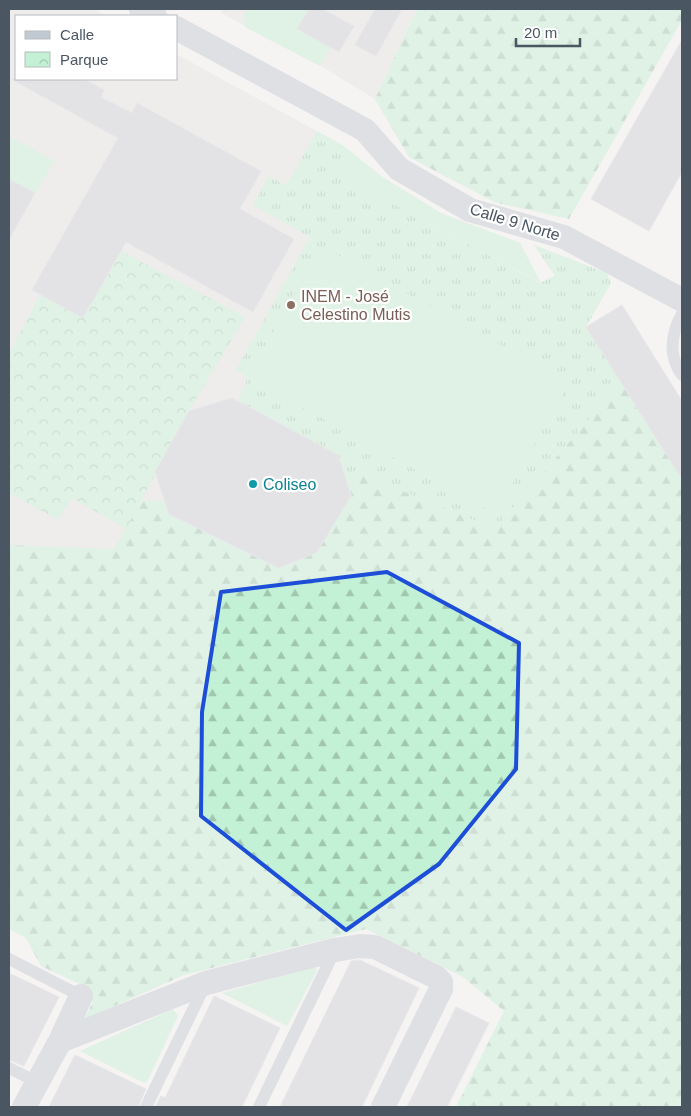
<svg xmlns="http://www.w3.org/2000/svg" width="691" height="1116" font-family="Helvetica,sans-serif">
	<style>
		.education { fill: #e6e4e5 }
		.grass { fill: url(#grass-tufts) }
		.forest { fill: url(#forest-firs) }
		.park { fill: url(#park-crowns) }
		.garden { fill: #c3f1d5 }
		.building { fill: #cdcfd5; stroke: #d7d9de }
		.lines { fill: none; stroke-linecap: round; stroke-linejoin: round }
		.service { stroke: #c1cad2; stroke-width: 12 }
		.minor { stroke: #c1cad2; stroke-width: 24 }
		.marked { fill: none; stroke: #1d4ed8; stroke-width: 4; stroke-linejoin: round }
		.education-dot { fill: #8d6e63; stroke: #fff; stroke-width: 2 }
		.culture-dot { fill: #0f9aa8; stroke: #fff; stroke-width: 2 }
		.labels { text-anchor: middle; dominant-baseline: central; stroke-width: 4.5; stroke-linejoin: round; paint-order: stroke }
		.street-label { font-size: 16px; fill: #4a5661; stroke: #fff }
		.education-label { font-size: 16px; fill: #785e54; stroke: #fff; text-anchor: start }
		.culture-label { font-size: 16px; fill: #0d838f; stroke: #fff; text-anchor: start }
	</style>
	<defs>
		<pattern id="grass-tufts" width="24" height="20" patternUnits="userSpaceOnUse" patternTransform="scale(1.25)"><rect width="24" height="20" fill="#c3f1d5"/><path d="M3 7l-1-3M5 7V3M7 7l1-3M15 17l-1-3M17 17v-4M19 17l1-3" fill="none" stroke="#a0c6b0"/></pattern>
		<pattern id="forest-firs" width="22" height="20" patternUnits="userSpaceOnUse" patternTransform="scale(1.25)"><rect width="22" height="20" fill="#c3f1d5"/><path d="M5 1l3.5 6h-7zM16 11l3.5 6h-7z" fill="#a0c6b0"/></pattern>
		<pattern id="park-crowns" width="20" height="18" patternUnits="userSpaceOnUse" patternTransform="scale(1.25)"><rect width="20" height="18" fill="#c3f1d5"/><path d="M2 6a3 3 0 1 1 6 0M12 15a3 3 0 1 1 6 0" fill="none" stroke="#a0c6b0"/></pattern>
	</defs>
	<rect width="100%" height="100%" fill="#f5f3f3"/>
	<!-- education -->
	<path class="education" d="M9,9H93L107,16H16V79H176V54L344,146V177L540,283L555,276L495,529L360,474L351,496L317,552L279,568L141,501L115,550L9,545Z
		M224,9H417L375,99L321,66L221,13Z"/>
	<!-- grass -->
	<path class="grass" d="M317,131L344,146V177L540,283L555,276L534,245L607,273L611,283L586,327L621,382L495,529L360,474L351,496L338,455L238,401L248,377L236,370L310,237L253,205L269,176L286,186Z"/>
	<!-- forest -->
	<path class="forest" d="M417,9H682V20L569,219L494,202L409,157L375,99Z
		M621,382L682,479V1107H456L504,1011L463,977L366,929L184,975L83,1020L93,1002L84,986L41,966L26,938L9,929V545L114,549L141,501H164L169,514L279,568L317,552L351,496L360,474L495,529Z"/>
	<!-- park -->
	<path class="park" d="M121,251L245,317L189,411L126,529L72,498L58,520L9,493V353L40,295L83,318Z"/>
	<!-- garden -->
	<path class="garden" d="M249,9H309L297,29L330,47L320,66L245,27L244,15Z
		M9,136L54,161L35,194L9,179Z
		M344,146L381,176L441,213L520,243L541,283L344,177Z
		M321,246L569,383L495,514L248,377Z
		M315,966L317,971L287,1026L222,993Z
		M173,1009L178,1016L148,1080L144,1083L80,1051Z"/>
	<!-- building -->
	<path class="building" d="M309,9H322L354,26L339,52L297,29Z
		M375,9H402L376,56L355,45Z
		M682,40V172L649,231L591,199Z
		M11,79H84L104,90L101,97L132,113L137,103L261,171L240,209L294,239L253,312L126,242L83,318L32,290L118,138Z
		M9,179L35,193L9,240Z
		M622,305L682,401V479L586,327Z
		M232,398L338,455L351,496L317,552L279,568L169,514L155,472L189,411Z
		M360,960L419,988L362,1107H280L351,961Z
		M9,973L59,997L24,1066L9,1060Z
		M214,996L280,1028L242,1107H155L161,1096L165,1098Z
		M456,1007L489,1023L447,1107H407Z
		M75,1055L146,1089L138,1107H49Z"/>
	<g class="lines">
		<!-- service -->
		<path class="service" d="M682,314C671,334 668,356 682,375
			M9,959L81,996
			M9,1068L37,1082
			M146,1107L205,985
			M259,1107L335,950"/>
		<!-- minor -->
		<path class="minor" d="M141,9L155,16
			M176,28L365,130L399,169L470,210L564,237L682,300
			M60,1041L206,983L335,950L360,946L375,947L436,977L441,982V989L383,1107
			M24,1107L60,1041L81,996"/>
	</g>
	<!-- marked area -->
	<path d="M0 0H691V1116H0ZM387,572L519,643L516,769L439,864L346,930L201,816L202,712L221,592Z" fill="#f5f3f3" fill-opacity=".55" fill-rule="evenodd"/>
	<path class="marked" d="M387,572L519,643L516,769L439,864L346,930L201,816L202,712L221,592Z"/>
	<!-- markers -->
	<circle class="education-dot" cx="291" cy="305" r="5"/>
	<circle class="culture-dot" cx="253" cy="484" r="5"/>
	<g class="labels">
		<!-- street labels -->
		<g class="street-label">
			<text transform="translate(515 222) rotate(17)">Calle 9 Norte</text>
		</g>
		<!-- education labels -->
		<g class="education-label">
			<text x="301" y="296">INEM - José<tspan x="301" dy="18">Celestino Mutis</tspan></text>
		</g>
		<!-- culture labels -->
		<g class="culture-label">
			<text x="263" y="484">Coliseo</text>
		</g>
	</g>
	<!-- border -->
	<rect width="691" height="1116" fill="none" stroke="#4a5661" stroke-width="20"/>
	<!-- legend -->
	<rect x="15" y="15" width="162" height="65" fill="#ffffff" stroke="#b7bbc0"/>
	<rect x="25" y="31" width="25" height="8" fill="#c1cad2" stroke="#b7bbc0"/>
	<text x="60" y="40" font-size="15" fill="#4a5661">Calle</text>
	<rect x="25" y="52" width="25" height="15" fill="url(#park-crowns)" stroke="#b7bbc0"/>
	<text x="60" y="65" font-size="15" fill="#4a5661">Parque</text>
	<!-- scale -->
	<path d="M516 38v8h64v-8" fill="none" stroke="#4a5661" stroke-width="2.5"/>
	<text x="524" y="38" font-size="15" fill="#4a5661" stroke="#ffffff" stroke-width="4" paint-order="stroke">20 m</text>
</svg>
